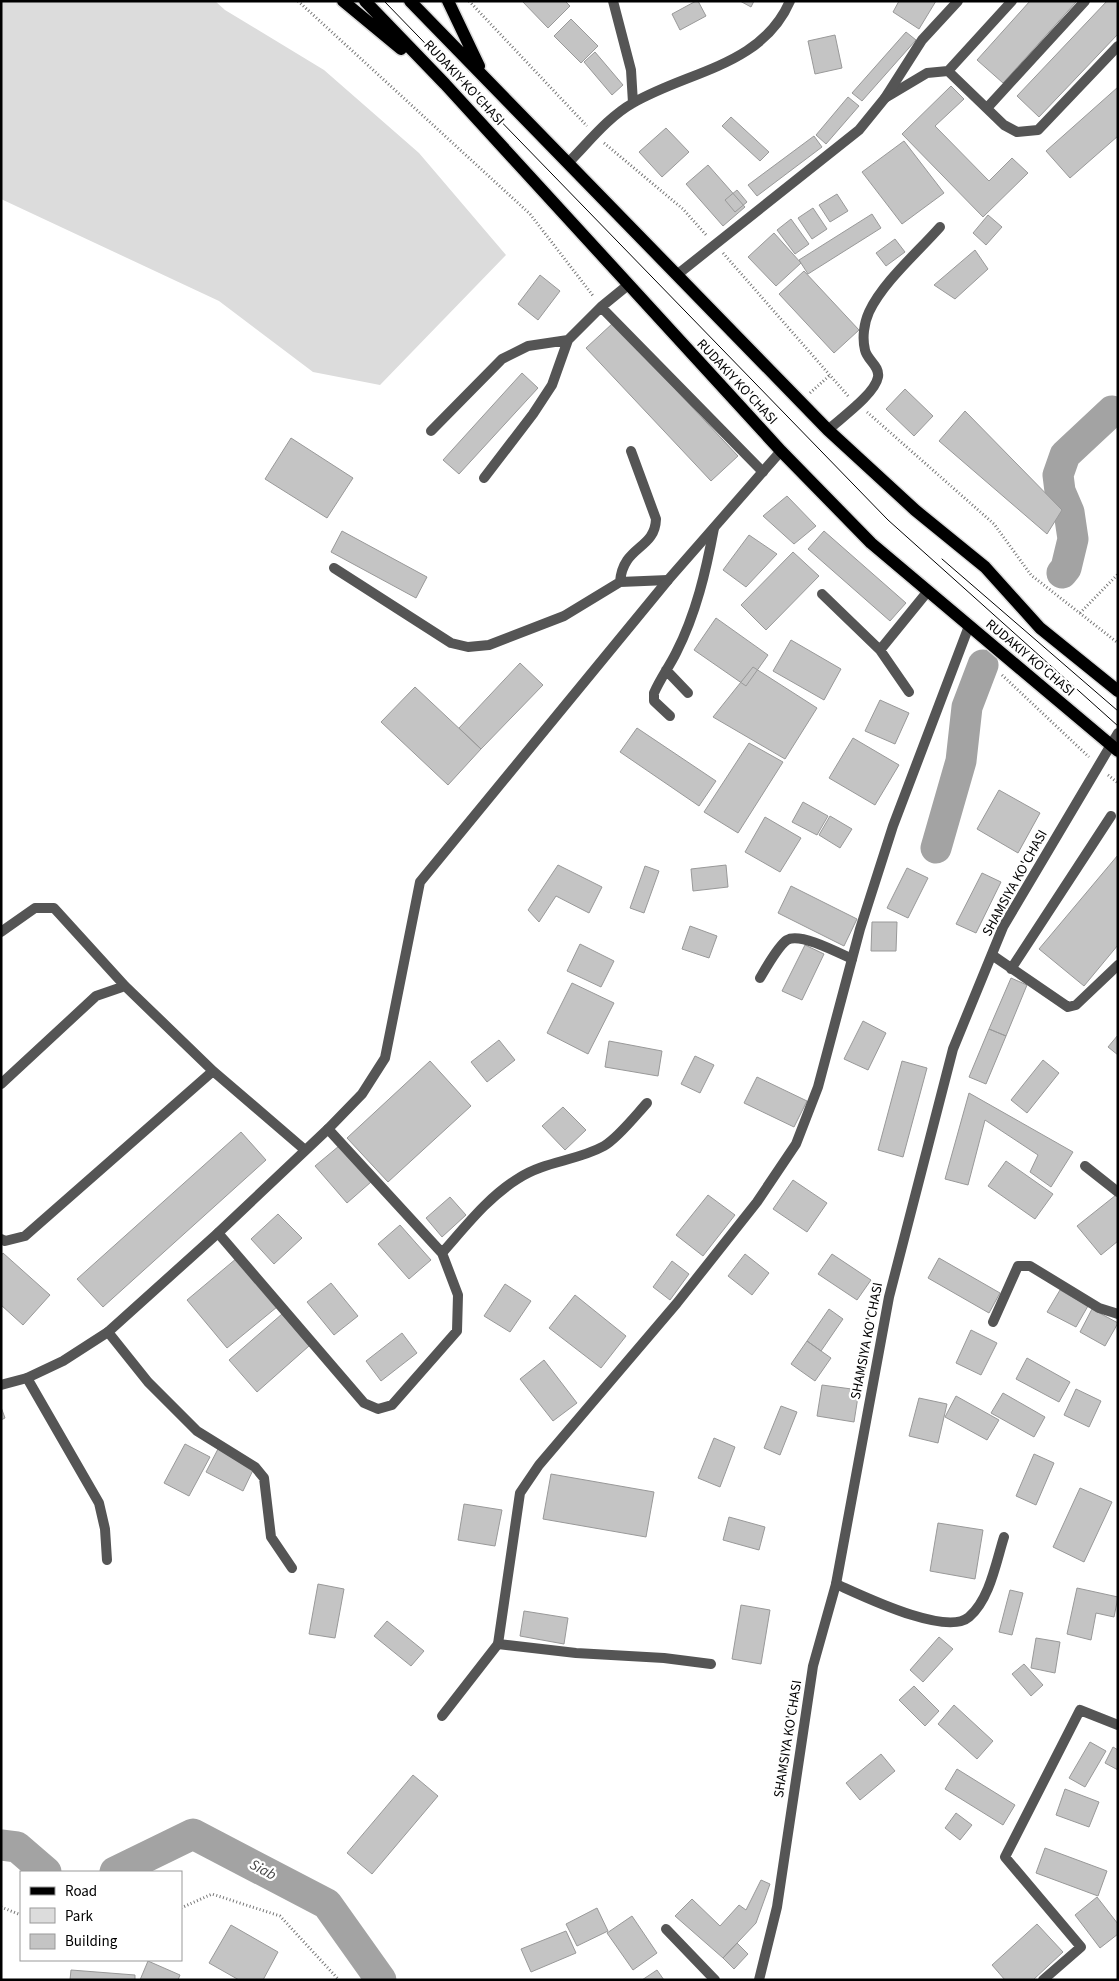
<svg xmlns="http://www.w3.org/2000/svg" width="1119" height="1981" font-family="'Source Sans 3',sans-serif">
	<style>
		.green { fill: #dcdcdc }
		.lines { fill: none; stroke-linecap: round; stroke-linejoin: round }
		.river { stroke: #a3a3a3; stroke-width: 31 }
		.building { fill: #c4c4c4; stroke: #999 }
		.primary-casing { stroke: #dbdbdb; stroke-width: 15 }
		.path { stroke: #777; stroke-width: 3; stroke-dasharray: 1 2.5; stroke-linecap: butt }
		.service { stroke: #555; stroke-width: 10 }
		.minor { stroke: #555; stroke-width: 10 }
		.primary { stroke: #000; stroke-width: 12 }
		.tram { stroke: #000; stroke-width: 1 }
		.labels { text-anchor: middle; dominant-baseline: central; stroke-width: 4.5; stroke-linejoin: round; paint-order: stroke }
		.street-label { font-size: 14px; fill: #000; stroke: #fff }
		.water-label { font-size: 15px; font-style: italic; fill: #444; stroke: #fff }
	</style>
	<rect width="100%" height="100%" fill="#fff"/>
	<!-- green -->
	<path class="green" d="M1,1H215L225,10L324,70L419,153L506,255L380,385L313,372L219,301L1,199Z"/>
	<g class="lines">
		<!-- river -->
		<path class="river" d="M1062,573L1066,568L1073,539L1069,512L1060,491L1058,475L1065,455L1112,411
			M936,848L961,761L967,707L983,665
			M1,1845L17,1847L46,1872
			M115,1872L193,1834L327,1904L381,1980"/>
	</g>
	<!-- building -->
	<path class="building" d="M522,1H565L570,6L548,28Z
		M696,1H698L706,16L680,30L672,14Z
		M740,1H754L751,7Z
		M899,1H936L919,29L893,12Z
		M1030,1H1077L1003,83L977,60Z
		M1107,1H1118V34L1039,117L1017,96Z
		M571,19L598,46L581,63L554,36Z
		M906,32L916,40L862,101L852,93Z
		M835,35L842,68L815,74L808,41Z
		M595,52L623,85L612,95L584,62Z
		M951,86L964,99L935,126L989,181L1012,158L1028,173L983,217L902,134Z
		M1118,87V136L1070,178L1046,151Z
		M848,97L859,106L826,144L816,135Z
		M731,117L769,152L760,161L722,126Z
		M666,128L689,152L662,177L639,152Z
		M814,136L822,147L757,196L748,185Z
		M904,141L944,193L902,224L862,172Z
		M708,165L745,207L723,226L686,184Z
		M737,190L747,202L735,212L725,200Z
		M837,194L848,211L830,222L819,205Z
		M813,208L827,229L812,239L798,218Z
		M872,214L881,228L808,274L799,260Z
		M988,215L1002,227L986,245L973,233Z
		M791,219L809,244L795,254L777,230Z
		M774,233L801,263L776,286L748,257Z
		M895,239L905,252L886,266L876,253Z
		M975,250L988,269L955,299L934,285Z
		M804,271L859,330L834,353L779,294Z
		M540,275L560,291L538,320L518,304Z
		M613,323L738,456L711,481L586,348Z
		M522,373L538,388L459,474L443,460Z
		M905,389L933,416L914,436L886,409Z
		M965,411L1062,510L1047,534L939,441Z
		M291,438L353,478L327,518L265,479Z
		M787,496L816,526L794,544L763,516Z
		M342,531L427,577L416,598L331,552Z
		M824,531L906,603L890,621L808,549Z
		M749,535L777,554L746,587L723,570Z
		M793,552L819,576L766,630L741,605Z
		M716,618L768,655L746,686L694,650Z
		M791,640L841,669L824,700L773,671Z
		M520,663L543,685L481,749L459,728Z
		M753,667L817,708L785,759L713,717Z
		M415,687L481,749L448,785L381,722Z
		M880,700L909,713L895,744L865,731Z
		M637,728L716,781L699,806L620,752Z
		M853,738L899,765L875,805L829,778Z
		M749,743L783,762L738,833L704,812Z
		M999,790L1040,813L1018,853L977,829Z
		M803,802L828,816L817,835L792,822Z
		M830,816L852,829L840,848L819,835Z
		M765,817L801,838L780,872L745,852Z
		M1118,855V945L1084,986L1039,949Z
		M558,865L602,887L589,913L556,896L539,922L528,910Z
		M726,865L728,887L693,891L691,869Z
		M645,866L659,871L644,913L630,908Z
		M907,868L928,878L908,918L887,908Z
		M982,873L1001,882L976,933L956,924Z
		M791,886L857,919L844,946L778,913Z
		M872,922H897L896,951H871Z
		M690,926L717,936L709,958L682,949Z
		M580,944L614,961L601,987L567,971Z
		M805,945L824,954L802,1000L782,991Z
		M1011,978L1027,985L1006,1036L989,1029Z
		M572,983L614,1003L588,1054L547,1033Z
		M863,1021L886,1033L868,1070L844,1059Z
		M989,1029L1006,1036L986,1084L969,1077Z
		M1118,1035V1055L1108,1047Z
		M499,1040L515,1060L487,1082L471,1062Z
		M609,1041L662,1051L658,1076L605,1067Z
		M695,1056L714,1065L700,1093L681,1084Z
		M1043,1060L1059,1073L1027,1113L1011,1100Z
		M430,1061L471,1106L388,1182L347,1138Z
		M902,1061L927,1068L903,1157L878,1150Z
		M757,1077L807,1101L794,1127L744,1103Z
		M969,1093L1073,1152L1051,1187L1030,1172L1038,1155L985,1120L968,1185L945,1179Z
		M563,1107L586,1130L565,1150L542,1126Z
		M241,1132L266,1160L103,1307L77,1279Z
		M339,1146L371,1182L347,1203L315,1166Z
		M1006,1161L1053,1194L1035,1219L988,1186Z
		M793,1180L827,1203L807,1232L773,1209Z
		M708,1195L735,1215L703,1256L676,1235Z
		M1116,1195L1118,1197V1241L1101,1255L1077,1226Z
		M450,1197L466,1215L442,1237L426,1218Z
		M278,1214L302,1238L274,1264L251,1239Z
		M400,1225L431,1260L409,1279L378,1244Z
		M3,1253L50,1295L23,1325L1,1305V1256Z
		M745,1254L769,1273L752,1295L728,1276Z
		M832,1254L871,1280L857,1300L818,1274Z
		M237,1258L277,1307L227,1348L187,1300Z
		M939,1258L1000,1293L989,1313L928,1278Z
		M672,1261L689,1274L670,1300L653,1287Z
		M331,1283L358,1316L334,1335L307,1302Z
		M505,1284L531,1301L510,1332L484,1316Z
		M1060,1290L1088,1306L1076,1327L1047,1312Z
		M575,1295L626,1336L601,1368L549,1328Z
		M829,1309L843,1319L821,1351L807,1341Z
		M1092,1309L1118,1323L1105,1346L1080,1332Z
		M282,1314L309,1346L257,1392L229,1360Z
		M971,1330L997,1343L981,1375L956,1363Z
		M402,1333L417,1353L381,1381L366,1361Z
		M807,1341L831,1358L815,1381L791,1364Z
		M1027,1358L1070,1382L1059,1402L1016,1379Z
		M544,1360L577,1403L553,1421L520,1379Z
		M822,1385L859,1390L854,1422L817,1416Z
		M1076,1389L1101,1401L1089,1427L1064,1415Z
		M1003,1393L1045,1417L1034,1437L991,1413Z
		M956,1396L999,1420L987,1440L945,1417Z
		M919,1398L947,1404L938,1443L909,1436Z
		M781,1406L797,1412L780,1455L764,1448Z
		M1,1407L5,1418L1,1420Z
		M714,1438L735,1447L720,1487L698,1478Z
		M185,1444L210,1457L189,1496L164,1483Z
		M218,1449L254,1468L243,1491L206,1472Z
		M1034,1454L1054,1463L1036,1505L1016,1496Z
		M551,1474L654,1492L646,1537L543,1519Z
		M1080,1488L1112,1502L1084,1562L1053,1547Z
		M464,1504L502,1510L495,1546L458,1540Z
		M729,1517L765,1527L759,1550L723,1540Z
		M938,1523L983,1530L975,1579L930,1571Z
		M318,1584L344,1589L335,1638L309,1634Z
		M1077,1588L1118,1597L1114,1617L1096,1613L1091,1640L1067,1634Z
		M1010,1590L1023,1593L1012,1635L999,1632Z
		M741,1605L770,1610L761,1664L732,1659Z
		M524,1611L568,1618L564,1644L520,1636Z
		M387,1621L424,1651L411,1666L374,1636Z
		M939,1637L953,1649L923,1682L910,1670Z
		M1036,1638L1060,1642L1055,1673L1031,1668Z
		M1024,1664L1043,1685L1031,1696L1012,1674Z
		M914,1686L939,1711L925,1726L899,1700Z
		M954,1705L993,1741L977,1759L938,1724Z
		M1090,1742L1106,1751L1085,1787L1069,1778Z
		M1113,1747L1118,1750V1770L1105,1763Z
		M881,1754L895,1771L860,1800L846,1783Z
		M957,1769L1015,1805L1003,1825L945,1789Z
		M413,1775L438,1796L372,1874L347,1853Z
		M1065,1789L1099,1802L1089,1827L1056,1815Z
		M956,1813L972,1825L960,1840L945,1828Z
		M1045,1848L1107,1871L1098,1896L1036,1873Z
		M761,1880L770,1884L756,1923L723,1958L675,1916L692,1899L720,1926L739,1905L746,1910Z
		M1097,1897L1118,1924V1934L1100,1948L1075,1915Z
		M597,1908L608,1931L577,1946L566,1924Z
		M632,1916L657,1953L633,1970L607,1933Z
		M1037,1924L1063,1952L1033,1980H1005L992,1965Z
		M231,1925L278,1952L263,1980H239L209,1963Z
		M566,1931L576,1953L531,1972L521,1949Z
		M737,1943L748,1954L734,1969L723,1958Z
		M148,1961L180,1975L178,1980H140Z
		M71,1970L135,1975V1980H70Z
		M657,1970L664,1980H642Z"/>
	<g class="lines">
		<defs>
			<path id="primary" d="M343,1L401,49
				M365,1L445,84L781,451L871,543L1118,751
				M410,1L828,430L915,510L985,567L1040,628L1118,691
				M448,1L479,66"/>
		</defs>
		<!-- primary casing -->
		<use href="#primary" class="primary-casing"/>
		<!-- path -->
		<path class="path" d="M298,1L530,214L594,297
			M469,1L587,126
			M604,143L683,209L707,236
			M723,253L849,397
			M810,393L830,375
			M867,412L994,524L1031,575L1118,643
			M1080,613L1118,574
			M1002,675L1089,757
			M1108,775L1118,783
			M1,1907L21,1915
			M181,1908L212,1894L280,1916L339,1980"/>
		<!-- service -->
		<path class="service" d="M948,71L1012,1
			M885,98L927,73L948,71L1004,125L1017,132L1038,130L1118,46
			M987,108L1085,1
			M601,307L763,472
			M828,430C841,418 875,394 878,377C880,366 867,360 865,350C862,338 864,323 869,312C883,282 918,252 940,227
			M431,431L502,359L528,346L568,340
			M484,478L533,414L552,385L568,340L601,307L628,285
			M334,568L451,643L468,647L489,645L564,616L620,582L668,580
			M620,582C623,545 655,550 656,519L631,451
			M822,594L880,650L928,591
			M880,650L909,692
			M666,670L688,693
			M670,716L654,701V693C660,679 669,667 676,653C696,614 706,571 714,528
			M1,932L35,908H54L125,986L213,1071L305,1150
			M992,955L1068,1007L1076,1005L1118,965
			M1011,969L1111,816
			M760,978C766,968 778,946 787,940C800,932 839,953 852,959
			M1,1084L96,996L125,986
			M1085,1166L1118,1192
			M218,1233L364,1403L378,1409L392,1405L457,1331L458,1295L442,1253L328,1129
			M1,1239L5,1241L25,1236L213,1071
			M442,1253C466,1226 488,1197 519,1178C545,1161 577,1161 604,1146C618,1138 636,1115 647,1103
			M993,1322L1018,1266H1030L1099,1308L1118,1314
			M108,1332L148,1382L197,1431L255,1467L264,1478L271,1537L292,1568
			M27,1378L99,1503L105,1529L107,1560
			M836,1584C861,1595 946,1637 969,1617C990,1599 996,1562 1004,1537
			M498,1644L576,1653L664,1658L711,1664
			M666,1929L715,1980
			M1043,1980L1081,1947L1005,1857L1080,1710L1118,1725"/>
		<!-- minor -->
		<path class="minor" d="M613,1L631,70L633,103
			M568,163C588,143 608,117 633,103C688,71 762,66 790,1
			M678,274L859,130L885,98L922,40L958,1
			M1,1385L27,1378L63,1361L108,1332L218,1233L328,1129L362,1094L385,1058L420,882L668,580L781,451
			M442,1716L498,1644L520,1493L539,1465L677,1303L757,1202L796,1144L818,1087L860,929L893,826L969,626
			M759,1980L777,1907L813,1666L836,1584L889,1297L953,1049L1003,927L1118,733"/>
		<!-- primary -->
		<use href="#primary" class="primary"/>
		<!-- tram -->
		<path class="tram" d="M384,1L888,520L1118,726
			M942,559L1118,711"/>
	</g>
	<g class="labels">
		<!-- street labels -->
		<g class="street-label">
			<text transform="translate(464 83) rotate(47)">RUDAKIY KO'CHASI</text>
			<text transform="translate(737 382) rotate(47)">RUDAKIY KO'CHASI</text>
			<text transform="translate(1030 658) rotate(40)">RUDAKIY KO'CHASI</text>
			<text transform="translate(1015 883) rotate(-61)">SHAMSIYA KO'CHASI</text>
			<text transform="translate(867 1341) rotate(-79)">SHAMSIYA KO'CHASI</text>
			<text transform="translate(788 1739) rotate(-81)">SHAMSIYA KO'CHASI</text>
		</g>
		<!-- water labels -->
		<g class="water-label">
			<text transform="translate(263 1870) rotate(28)">Siab</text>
		</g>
	</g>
	<!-- border -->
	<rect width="1119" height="1981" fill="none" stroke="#000000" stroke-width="5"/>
	<!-- legend -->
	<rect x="20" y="1871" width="162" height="90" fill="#ffffff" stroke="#999999"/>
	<rect x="30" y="1887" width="25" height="8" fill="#000000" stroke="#999999"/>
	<text x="65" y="1896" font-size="15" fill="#000000">Road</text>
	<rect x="30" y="1908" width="25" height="15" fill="#dcdcdc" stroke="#999999"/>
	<text x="65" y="1921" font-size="15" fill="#000000">Park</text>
	<rect x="30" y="1934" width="25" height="15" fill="#c4c4c4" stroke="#999999"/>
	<text x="65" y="1946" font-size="15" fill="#000000">Building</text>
</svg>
